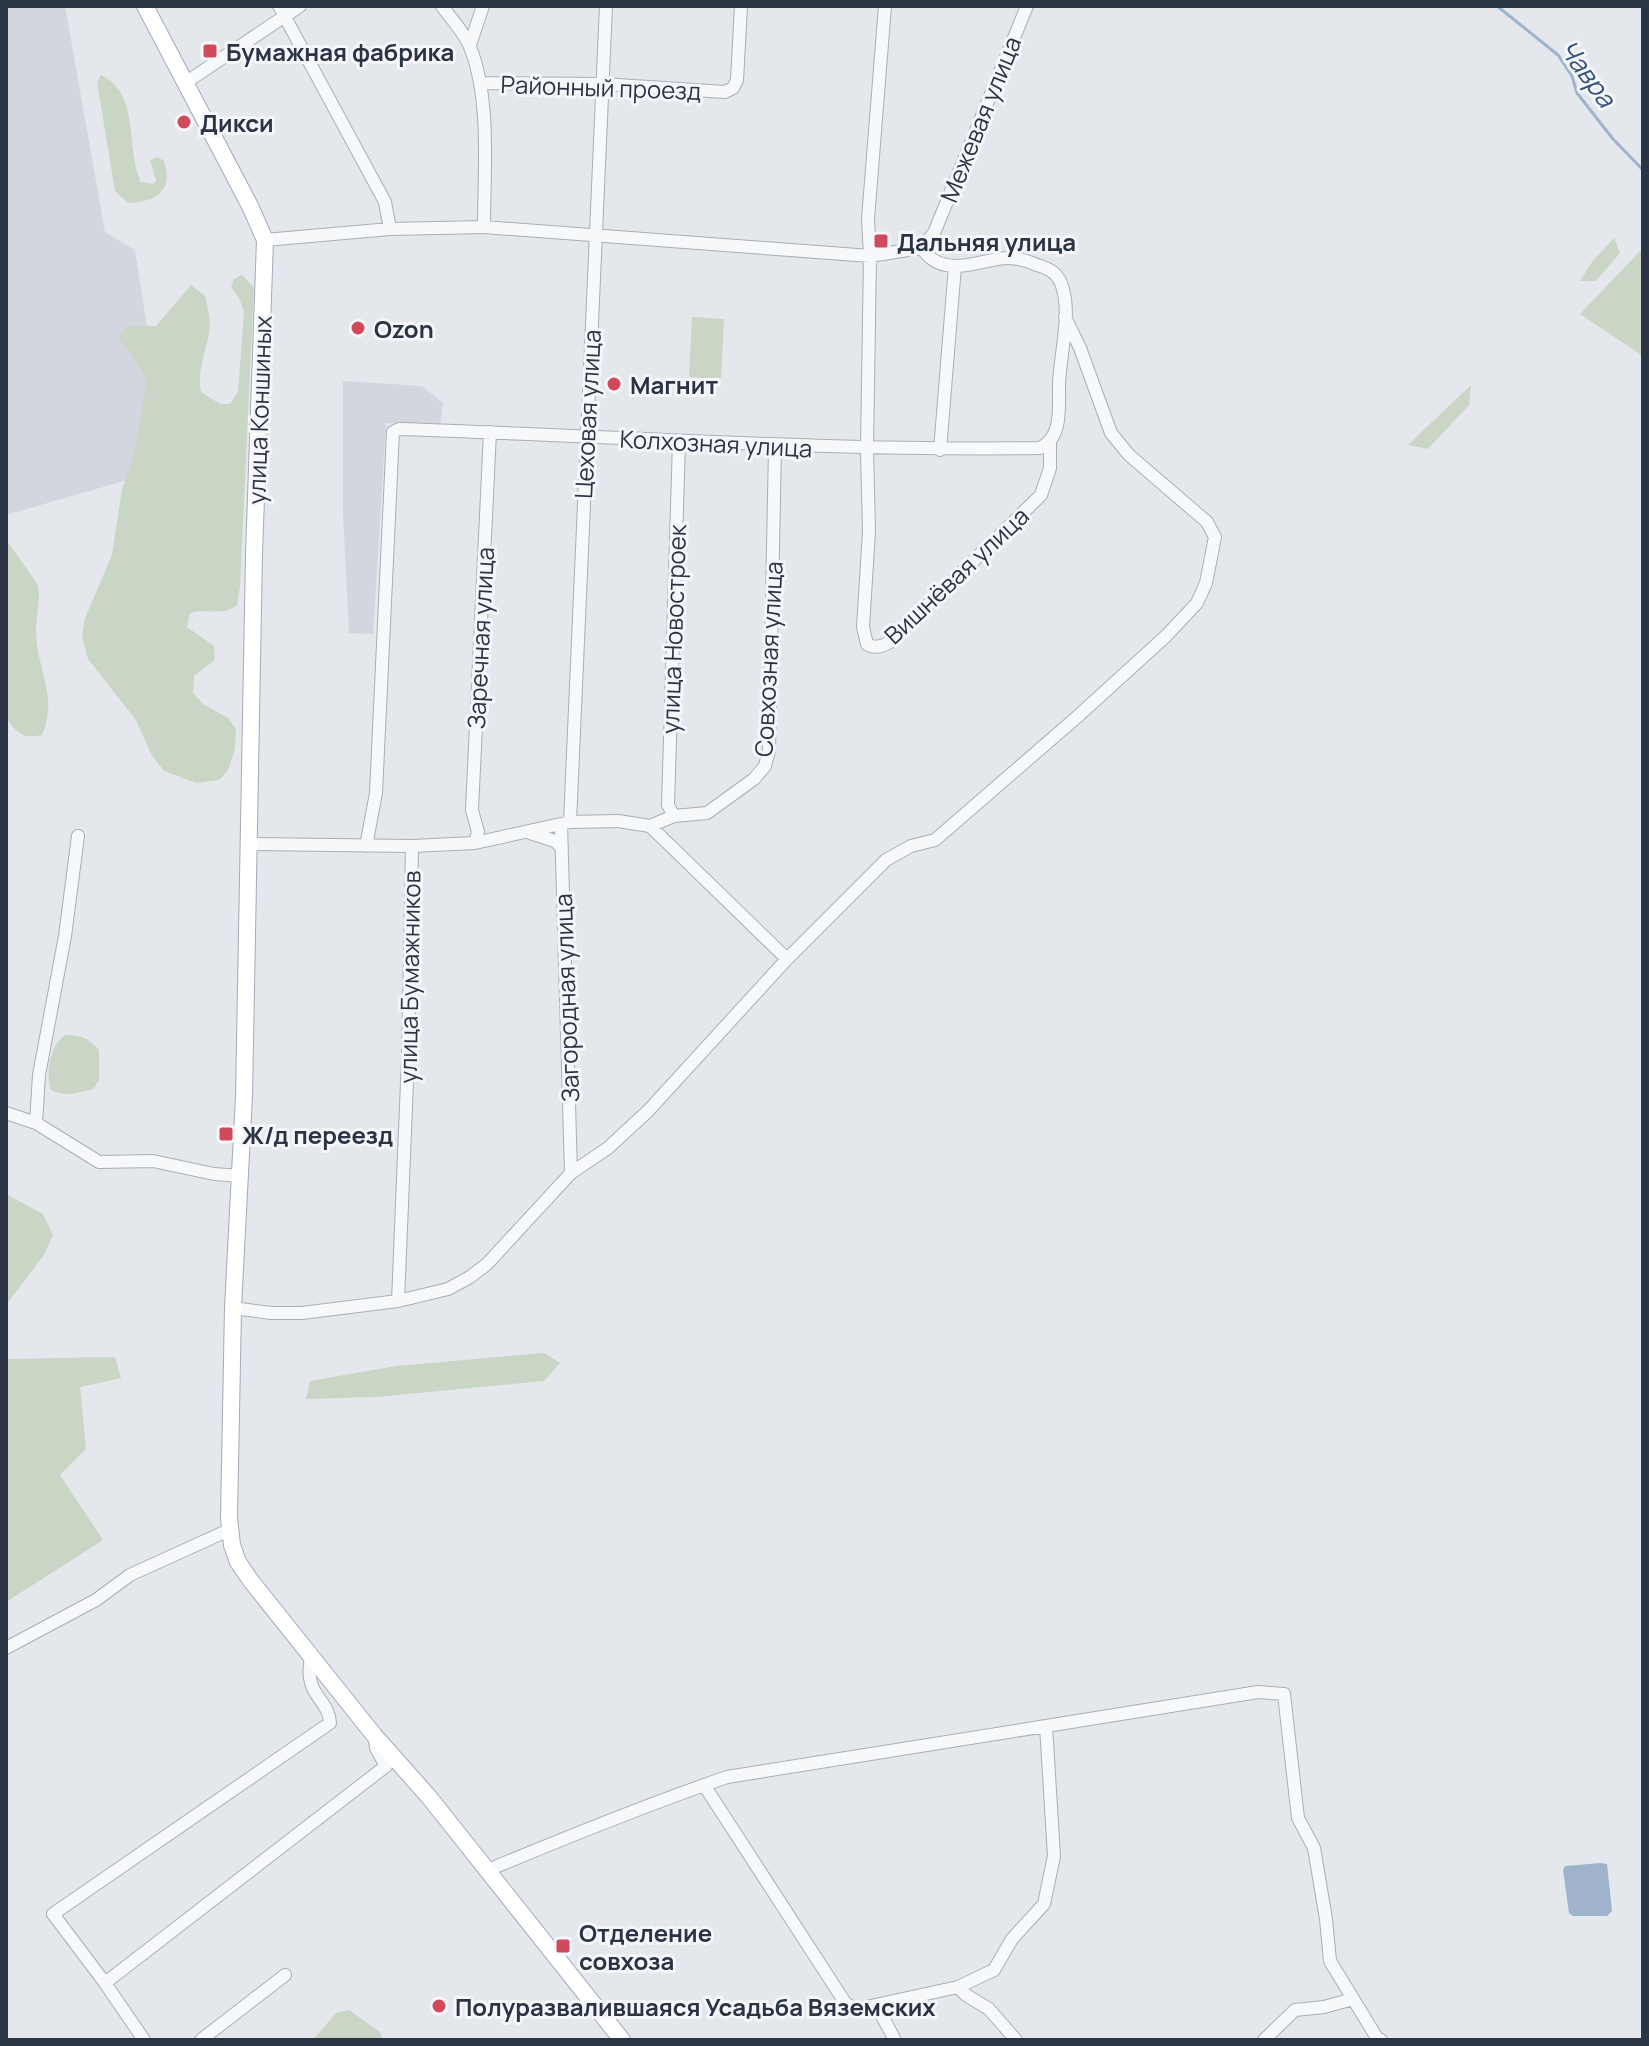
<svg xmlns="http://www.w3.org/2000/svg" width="1649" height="2046" font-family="Manrope,sans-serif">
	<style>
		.built { fill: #d2d6de }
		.green { fill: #c9d6c5 }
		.water { fill: #9fb4cc }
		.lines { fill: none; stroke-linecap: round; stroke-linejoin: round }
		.stream { stroke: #9fb4cc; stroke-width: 3 }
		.minor-casing { stroke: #a9aeb7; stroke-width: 14 }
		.major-casing { stroke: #a3abb8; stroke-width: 18 }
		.minor { stroke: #f7f8fa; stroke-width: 12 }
		.major { stroke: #fff; stroke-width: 16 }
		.poi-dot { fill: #d1495b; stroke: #f4f6f9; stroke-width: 3 }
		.labels { text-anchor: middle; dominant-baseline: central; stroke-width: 6; stroke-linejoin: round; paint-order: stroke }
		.poi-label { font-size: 24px; font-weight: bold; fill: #2b3445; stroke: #f4f6f9; text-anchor: start }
		.street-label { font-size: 24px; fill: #2b3445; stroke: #f4f6f9 }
		.water-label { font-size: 26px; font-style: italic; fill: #34527a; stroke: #f4f6f9 }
	</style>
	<rect width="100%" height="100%" fill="#e4e7ec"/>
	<!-- built -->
	<path class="built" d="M6,6H65L105,232L135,250L169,468L6,515Z
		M343,381L422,386L443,403L440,425L386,423L373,634L349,633L343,514Z"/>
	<!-- green -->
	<path class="green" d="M101,75C141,94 125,148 141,182L153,184L156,181L150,160L157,157L164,161C174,191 156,202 128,203L115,191L97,82Z
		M1614,238L1620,253L1596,281H1580L1592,262Z
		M1643,248V356L1580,314Z
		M242,275L254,288L240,587L237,605C221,617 208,608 190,613L187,627L214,646L215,660L194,676L193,693L203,704L228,718L236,729L235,749L228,770L219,780L197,783L164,771L151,754L136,720L88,659L82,636L85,618L112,555L122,489L132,462L144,400L146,379L132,354L118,338L127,326H156L191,285L205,296C208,308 211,322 209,334C205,355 197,370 201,392L220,404H230L238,392L244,312L239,298L231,288L234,279Z
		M692,317L724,319L721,379L689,377Z
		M1471,385L1469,405L1428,449L1408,445Z
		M6,540C11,546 36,581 38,586C41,601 36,616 36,630C36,669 59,696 42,735C22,739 18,734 6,718Z
		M65,1035C80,1035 89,1038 99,1050V1080L93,1089C78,1093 66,1097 51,1090C45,1074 50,1045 65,1035Z
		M6,1194L43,1214L53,1235L44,1255L6,1305Z
		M544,1353L560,1363L544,1381L376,1397L306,1399L310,1381L396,1366Z
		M115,1357L121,1378L80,1387L86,1449L60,1475L103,1540L6,1602V1359Z
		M349,2010L380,2032L383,2040H313L336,2013Z"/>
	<!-- water -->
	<path class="water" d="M1601,1863L1607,1864L1612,1911L1607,1916H1573L1569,1913L1563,1870L1565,1866Z"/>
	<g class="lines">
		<!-- stream -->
		<path class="stream" d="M1497,6L1558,55L1572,76L1577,93L1613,139L1643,170"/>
		<defs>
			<path id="minor" d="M279,6L385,202L390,229
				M442,6C451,19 465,33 470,47C491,99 484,171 484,227
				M885,6L868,219L870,256L867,449L869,531L863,627L867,644C874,649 883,646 890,642L1041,495L1050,468V443
				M470,45L483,6
				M185,83L300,6
				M481,83L602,84L725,92L733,88L737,80L741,6
				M265,240L390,229L484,227L870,256L921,248L934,233L1027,6
				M940,450L955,266
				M674,816L668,805L679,441
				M570,822L606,6
				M561,824L571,1173
				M650,826L787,959
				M530,833L555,841L562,848
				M475,843L478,832L472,810L490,432
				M249,844L412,846L475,843L570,822L618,821L650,826L674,816L707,813L754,779L765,766L769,751L775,447
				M366,846L376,793L393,432L399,429C613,436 826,451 1040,448C1062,438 1059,409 1059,387C1059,355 1073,314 1061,283C1056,272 1048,268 1037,265C1028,261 1017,258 1007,258C987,259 966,269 946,265C934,263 928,256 921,248
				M6,1113L36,1123L99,1162L153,1161L214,1174L240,1176
				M36,1123L39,1075L65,936L78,836
				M398,1301L408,1058L412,846
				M233,1308L271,1313H302L398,1301L448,1289L470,1277L487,1264L571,1173L608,1148L648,1111L787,959L886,860L911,846L935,840L1077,717L1166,636L1197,603L1206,583L1215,537L1207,522L1129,455L1111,433L1080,348L1065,317
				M6,1648L96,1600L130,1575L229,1530
				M1046,1726L1258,1692L1284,1694L1298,1818L1314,1848L1326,1919L1330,1961L1377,2038L1381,2040
				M488,1870C567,1837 646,1805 727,1777L1046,1726L1054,1856L1044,1904L1012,1939L994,1970L958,1987L857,2009L846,2004L704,1785
				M105,1983L386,1766L376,1748L375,1740
				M958,1987L966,1995L989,2009L1016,2040
				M876,2005L895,2040
				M144,2040L105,1983L53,1914L330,1723C329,1698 303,1696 311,1658
				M201,2040L285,1975
				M1264,2040L1295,2010L1324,2007L1353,1999"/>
			<path id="major" d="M145,6L250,206L265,240L254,554L244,1096L233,1308L229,1518L232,1545L238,1562L251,1581L374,1735L429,1797L622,2040"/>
		</defs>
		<!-- minor casing -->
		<use href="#minor" class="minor-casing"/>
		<!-- major casing -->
		<use href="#major" class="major-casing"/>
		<!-- minor -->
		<use href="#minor" class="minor"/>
		<!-- major -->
		<use href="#major" class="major"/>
	</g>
	<!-- markers -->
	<g class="poi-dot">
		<rect x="202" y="43" width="16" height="16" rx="4"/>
		<circle cx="184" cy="122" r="8"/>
		<rect x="873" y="233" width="16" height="16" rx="4"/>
		<circle cx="358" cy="328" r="8"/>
		<circle cx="614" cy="384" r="8"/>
		<rect x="218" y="1126" width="16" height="16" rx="4"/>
		<rect x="555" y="1938" width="16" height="16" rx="4"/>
		<circle cx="439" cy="2006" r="8"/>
	</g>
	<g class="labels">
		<!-- poi labels -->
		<g class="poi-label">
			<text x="226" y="51">Бумажная фабрика</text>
			<text x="200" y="122">Дикси</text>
			<text x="897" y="241">Дальняя улица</text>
			<text x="374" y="328">Ozon</text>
			<text x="630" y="384">Магнит</text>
			<text x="242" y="1134">Ж/д переезд</text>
			<text x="579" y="1932">Отделение<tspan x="579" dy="28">совхоза</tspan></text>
			<text x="455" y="2006">Полуразвалившаяся Усадьба Вяземских</text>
		</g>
		<!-- street labels -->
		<g class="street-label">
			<text transform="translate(601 87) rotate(2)">Районный проезд</text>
			<text transform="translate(980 119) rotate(-68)">Межевая улица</text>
			<text transform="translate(259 410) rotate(-88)">улица Коншиных</text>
			<text transform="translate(587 414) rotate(-87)">Цеховая улица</text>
			<text transform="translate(716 443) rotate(3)">Колхозная улица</text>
			<text transform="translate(956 575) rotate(-43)">Вишнёвая улица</text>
			<text transform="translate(673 629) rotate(-88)">улица Новостроек</text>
			<text transform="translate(480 638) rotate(-87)">Заречная улица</text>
			<text transform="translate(768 659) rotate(-87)">Совхозная улица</text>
			<text transform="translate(409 977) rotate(-89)">улица Бумажников</text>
			<text transform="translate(566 998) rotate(-92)">Загородная улица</text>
		</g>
		<!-- water labels -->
		<g class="water-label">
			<text transform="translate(1588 73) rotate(54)">Чавра</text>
		</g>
	</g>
	<!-- border -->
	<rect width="1649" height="2046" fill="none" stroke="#2b3445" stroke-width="16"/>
</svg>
